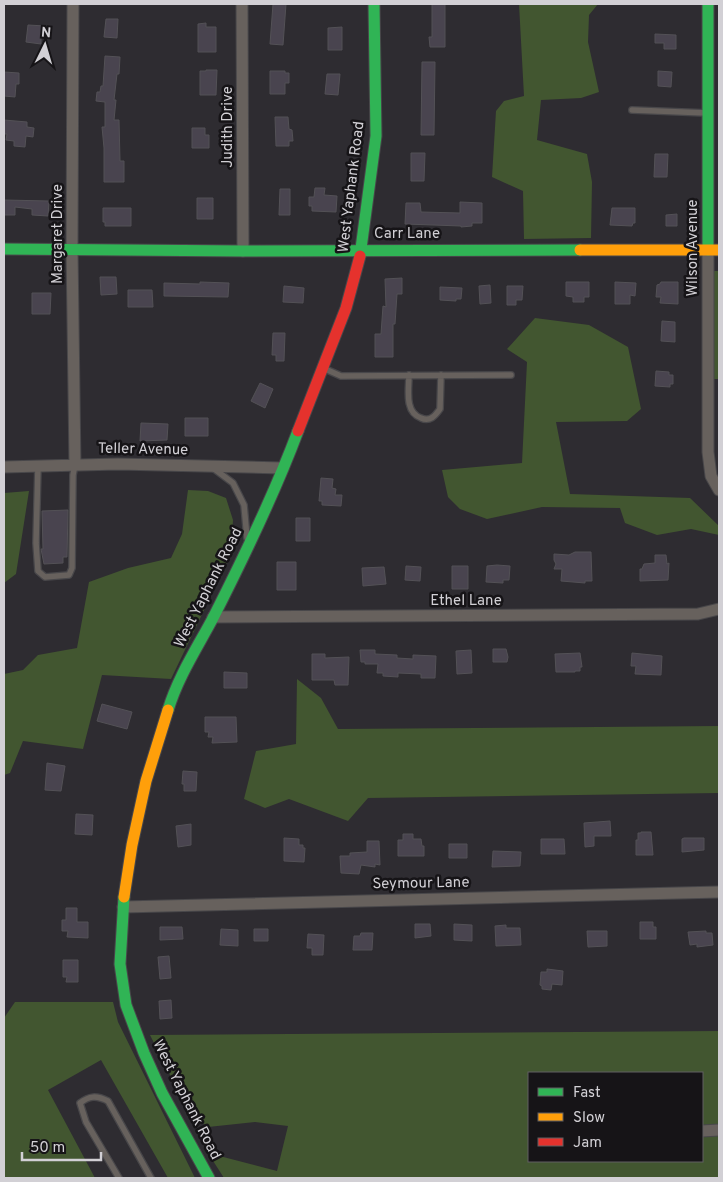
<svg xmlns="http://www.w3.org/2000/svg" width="723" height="1182" font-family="Overpass,sans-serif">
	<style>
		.green { fill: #425630; fill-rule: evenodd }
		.building { fill: #49444f; stroke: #535156 }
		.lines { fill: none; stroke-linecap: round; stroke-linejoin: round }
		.lane-casing { stroke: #48474a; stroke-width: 8 }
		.street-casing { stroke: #48474a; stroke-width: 13 }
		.fast-casing { stroke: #48474a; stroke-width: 13 }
		.slow-casing { stroke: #48474a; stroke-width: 13 }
		.jam-casing { stroke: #48474a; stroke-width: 13 }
		.lane { stroke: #67615d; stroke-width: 5.5 }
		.street { stroke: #67615d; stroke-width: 11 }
		.fast { stroke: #30b455; stroke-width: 11 }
		.slow { stroke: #ff9f0a; stroke-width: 11 }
		.jam { stroke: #e5322d; stroke-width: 11 }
		.labels { text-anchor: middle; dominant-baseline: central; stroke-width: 5; stroke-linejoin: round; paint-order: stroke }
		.street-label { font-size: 15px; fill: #d2d0d5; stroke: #161417 }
	</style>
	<rect width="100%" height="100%" fill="#2e2c31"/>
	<!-- green -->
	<path class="green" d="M519,4H598L589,15L588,42L599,92L581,98L541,100L537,140L587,154L592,182L591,238L524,239L523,191L492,177L496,111L504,101L524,96Z
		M714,271H719V379H713Z
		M535,318L589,325L628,347L641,409L627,421L556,422L570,494L690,498L719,526V535L691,529L657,535L625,523L620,508L542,507L487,519L460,509L448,497L442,470L522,463L527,362L507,349Z
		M188,490L208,491L226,498L233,520L231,554L171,679L102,675L83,749L23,741L10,773L4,775V674L23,670L38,655L77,648L89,582L128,568L171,558L182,534Z
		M29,491L16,574L4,583V493Z
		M297,679L321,698L338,729L719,726V793L368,798L348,821L289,799L265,808L244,799L256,751L296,744Z
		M15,1002H113L118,1022L195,1178H168L101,1060L48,1090L95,1178H4V1018Z
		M719,1031V1178H224L208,1153L277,1171L288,1126L255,1122L208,1127L188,1111L150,1035ZM529,1073H702V1161H529Z"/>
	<!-- building -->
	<path class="building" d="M273,4H286L283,45L270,44Z
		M432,4H445V47H430L429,37H432Z
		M106,19H118L117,38L104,37Z
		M206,23V27H216V52H198V24Z
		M28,25L45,26L44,36H41V44L26,42Z
		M342,27V50H328V28Z
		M655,34L676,35V49H664V43H655Z
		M105,56L120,57L119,74H117L114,100H116L114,120H119L120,161H124V182H104V148L102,127H105V102L96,101L97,92H100L101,86H103Z
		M422,62H435L434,135H421Z
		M206,70H217L216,95H200V71H206Z
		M270,71H285V73H289V83H285V94H270Z
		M658,71L672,72L671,87L658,86Z
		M4,72L19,73V84H16L15,97L4,96Z
		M327,74H340L338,95L325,94Z
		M275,117H288L289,129L292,130L293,141H289V146H276Z
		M4,120L27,122V127L34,128L33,137L26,136L25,147L14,146V141L6,140L7,134H4Z
		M192,128H205V135H209V148H192Z
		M411,153H425L424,181H411Z
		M655,154H668L667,177H654Z
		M315,188H325L324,195L337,196L336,212L312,211V206H309V197H314Z
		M280,189H290V215H279Z
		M197,198H213V219H197Z
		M4,200L49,201L48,216L32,215V209L15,207V215H4Z
		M460,202L482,203V223H472V226L461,227V226L405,224L406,203H420L421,212L460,213Z
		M103,208H131V226H105V222H103Z
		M612,208H635V223H633L632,226L610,225Z
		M677,214V226H666V215Z
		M100,277H116L117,294L101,295Z
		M402,278V294H397L395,324H393V357H375V334H381L383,306L386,307L385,279Z
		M200,282L229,283L228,297L164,296V283L200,284Z
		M566,282H589V297H584V302H573V297L566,296Z
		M615,282L636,283L635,296L630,295V304H615Z
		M661,282H678V304L660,303L661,297H656L657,285L660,284Z
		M490,285L491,303L480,304L479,286Z
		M284,286L304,288L303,303L283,302Z
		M507,286H523L522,300H516V305H507Z
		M440,287L462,288L461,299H456V301L440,300Z
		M128,290H152L153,307H128Z
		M32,293H51L50,314H32Z
		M662,321L675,322V342L661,341Z
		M273,333H285L284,361H276V355H272Z
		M656,371L669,372V375H673V384H670V387L655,386Z
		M260,383L273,389L265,408L251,401Z
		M185,418H208V436H185Z
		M141,423L168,424L167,440L140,441Z
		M321,478L333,479L332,488L336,489L335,495H342L341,506L322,505V501H319Z
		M68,510L67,557H63V563L44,564L41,549H43L42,511Z
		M296,518H310V541H296Z
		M575,552H591L592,581H585V583L561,581L562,569H554L556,564L554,560V554L569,555Z
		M655,555H666L667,564L669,563L668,580L640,581V569H642L644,564L655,563Z
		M277,562H296V590H277Z
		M497,565L510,566L509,580H503V583L486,582L487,566Z
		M406,566L421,567L420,581L405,580Z
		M452,566H468V589H452Z
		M384,567L386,584L363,586L362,568Z
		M493,649H506L508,657L507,662H493Z
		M360,650H375V654L397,655V658L413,659V655L436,656L435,678H421V674L398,673V677L383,676V673H377L378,664H365V662H361Z
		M471,650L472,673L457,674L456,651Z
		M580,653L582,667H580V671H575V672H556L555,654Z
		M632,653L662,656L661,675L635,674L636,666H631Z
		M312,654H325V658L349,657L348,685H335L334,680H312Z
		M224,672L247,673V688H224Z
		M102,704L132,712L127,729L97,721Z
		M205,717H236L237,742L212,743L213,737H208L209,732H205Z
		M47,763L65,766L61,791L45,790Z
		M183,771L197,772L196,791H184V784H182Z
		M76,814L93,815L92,835L75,834Z
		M610,821L611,836H594V846L585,847L584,823Z
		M191,824V845L178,847L176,826Z
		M641,832H651L653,855H636V840H638V833H641Z
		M403,834H413V839H421L422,846H424V856H398V840H403Z
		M284,838L299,839V845H303V848H305L304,862L284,861Z
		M684,838H704V850L682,852V839Z
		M541,839H564L565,854H541Z
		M367,841H379L380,865L375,864V867L361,865L359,874L341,873L340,856H350V853L367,852Z
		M449,844H467V858H449Z
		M493,851L521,852L520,866L492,867Z
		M66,908H77V922H88V938L67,937L68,931H62V920H66Z
		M640,922H653V927H656V939H640Z
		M415,924H430L431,936L415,938Z
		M454,924L472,925V941L454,940Z
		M506,925V928H520L521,945L496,946L495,926Z
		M160,927H182L183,939L160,940Z
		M221,929L238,930V946L220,945Z
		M254,929H268V941H254Z
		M587,931H607V946L588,947Z
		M706,931V933H712L713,945L697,947V944L690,945L688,932Z
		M361,933H373L372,950H353L354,936H360Z
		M308,934L324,935L323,955H312V948H307Z
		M169,956L171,978L160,979L158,957Z
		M63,960H78V982H66L67,977H63Z
		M547,969L563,971L562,985L552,984L551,990L542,989V986L540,985L541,972H547Z
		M171,1000L172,1018L160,1019L159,1001Z"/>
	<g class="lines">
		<defs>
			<path id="lane" d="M632,110L707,113
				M323,368L341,376L511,375
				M409,375C409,389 404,412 421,418C430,422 435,416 440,409L441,375
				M38,466L36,543L38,571L45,577L69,575L72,568L73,475L75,465
				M213,468L233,483L244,505L247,538
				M119,1178L86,1122L80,1103C89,1096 96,1095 108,1101L151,1178"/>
			<path id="street" d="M73,4L72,249L75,465
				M242,4L243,251
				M708,250V452L711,476L719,490
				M4,467L118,464L282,468
				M213,617L698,614L719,609
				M123,907L719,892
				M702,1131L719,1130"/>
			<path id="fast" d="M708,4V250
				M4,249L243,251L580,250
				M360,256L376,136L374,4
				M168,710C178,677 197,648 213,618C244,557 274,495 298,431
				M124,897L120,964L126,1005L144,1053L162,1093L209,1178"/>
			<path id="slow" d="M580,250H719
				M124,897L132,845L146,781L168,710"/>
			<path id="jam" d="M298,431L346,308L360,256"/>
		</defs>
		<!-- lane casing -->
		<use href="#lane" class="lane-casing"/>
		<!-- street casing -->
		<use href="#street" class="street-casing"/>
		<!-- fast casing -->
		<use href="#fast" class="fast-casing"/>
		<!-- slow casing -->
		<use href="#slow" class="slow-casing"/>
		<!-- jam casing -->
		<use href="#jam" class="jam-casing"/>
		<!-- lane -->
		<use href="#lane" class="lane"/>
		<!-- street -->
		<use href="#street" class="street"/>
		<!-- fast -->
		<use href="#fast" class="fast"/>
		<!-- slow -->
		<use href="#slow" class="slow"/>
		<!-- jam -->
		<use href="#jam" class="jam"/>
	</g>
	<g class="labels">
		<!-- street labels -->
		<g class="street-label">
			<text transform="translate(228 127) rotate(-90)">Judith Drive</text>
			<text transform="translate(352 187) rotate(-83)">West Yaphank Road</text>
			<text transform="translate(58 234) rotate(-90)">Margaret Drive</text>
			<text x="407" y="234">Carr Lane</text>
			<text transform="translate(693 248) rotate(-90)">Wilson Avenue</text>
			<text transform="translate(143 450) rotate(1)">Teller Avenue</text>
			<text transform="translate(209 588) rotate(-63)">West Yaphank Road</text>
			<text x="466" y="601">Ethel Lane</text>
			<text transform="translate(421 884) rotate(-1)">Seymour Lane</text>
			<text transform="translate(186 1100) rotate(63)">West Yaphank Road</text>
		</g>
	</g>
	<!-- border -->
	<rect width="723" height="1182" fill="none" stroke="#d2d0d5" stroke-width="10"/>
	<!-- legend -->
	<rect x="528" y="1072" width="175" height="90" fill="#161417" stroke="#615f63"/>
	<rect x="538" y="1088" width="25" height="8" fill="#30b455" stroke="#615f63"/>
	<text x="573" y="1097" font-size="15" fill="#d2d0d5">Fast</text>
	<rect x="538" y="1113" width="25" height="8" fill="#ff9f0a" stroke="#615f63"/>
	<text x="573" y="1122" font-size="15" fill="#d2d0d5">Slow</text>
	<rect x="538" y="1138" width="25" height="8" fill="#e5322d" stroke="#615f63"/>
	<text x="573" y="1147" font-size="15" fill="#d2d0d5">Jam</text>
	<!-- north arrow -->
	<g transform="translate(45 45) rotate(5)" stroke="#161417" stroke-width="4" paint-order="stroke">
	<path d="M0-4L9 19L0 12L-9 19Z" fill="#d2d0d5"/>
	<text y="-8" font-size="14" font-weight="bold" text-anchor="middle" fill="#d2d0d5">N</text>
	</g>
	<!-- scale -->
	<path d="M22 1152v8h79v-8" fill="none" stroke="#d2d0d5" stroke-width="2.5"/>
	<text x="30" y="1152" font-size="15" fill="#d2d0d5" stroke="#161417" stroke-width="4" paint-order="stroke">50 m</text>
</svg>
